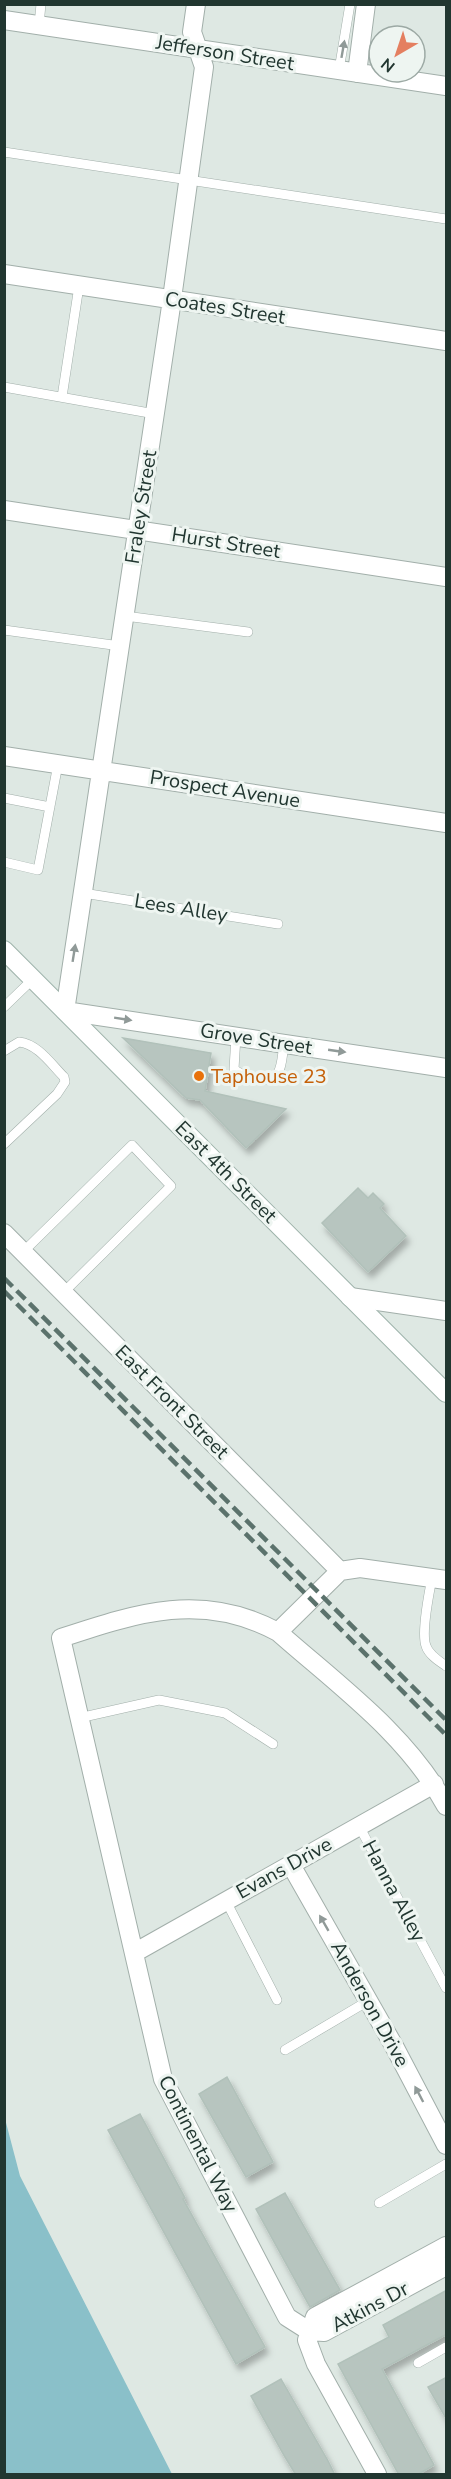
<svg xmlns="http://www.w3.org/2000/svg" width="451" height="2479" font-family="'Nunito Sans',sans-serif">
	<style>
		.water { fill: #8ac0c9 }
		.building { fill: #b7c5bf; stroke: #b1c1ba; stroke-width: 1.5; filter: url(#shadow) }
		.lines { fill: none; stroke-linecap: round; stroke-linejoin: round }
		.lane-casing { stroke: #a2afaa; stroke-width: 10 }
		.street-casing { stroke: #a2afaa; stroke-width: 20 }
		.secondary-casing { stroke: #9eb3ab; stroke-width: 20 }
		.lane { stroke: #fff; stroke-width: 9 }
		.street { stroke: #fff; stroke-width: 18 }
		.secondary { stroke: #fff; stroke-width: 18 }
		.rail { stroke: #5b726c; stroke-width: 4.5; stroke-dasharray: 12 6; stroke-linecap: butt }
		.oneway { fill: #909a98 }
		.food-dot { fill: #e8710a; stroke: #eef5f1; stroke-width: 2 }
		.labels { text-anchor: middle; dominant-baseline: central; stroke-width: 6; stroke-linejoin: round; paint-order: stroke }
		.street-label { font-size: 20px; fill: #213630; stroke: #eef5f1 }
		.food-label { font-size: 20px; fill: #c56008; stroke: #eef5f1; text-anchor: start }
	</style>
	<defs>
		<filter id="shadow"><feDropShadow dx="3.5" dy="6" stdDeviation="3" flood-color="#0004"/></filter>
	</defs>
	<rect width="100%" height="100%" fill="#dee8e3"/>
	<!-- water -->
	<path class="water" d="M4,2115L20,2176L172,2474H5Z"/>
	<!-- building -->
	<path class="building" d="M123,1038L211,1053L205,1091L286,1109L246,1148L200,1100L186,1098Z
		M358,1188L368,1198L373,1193L384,1204L380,1208L406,1236L368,1272L322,1223Z
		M227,2077L273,2162L246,2177L199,2094Z
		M140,2114L185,2198L183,2199L265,2347L236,2364L108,2130Z
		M285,2193L340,2290L310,2307L256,2209Z
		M447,2290V2334L382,2369L434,2465L417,2475H399L338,2364L389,2337L383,2325Z
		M447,2377V2420L428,2387Z
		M281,2379L327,2459L335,2475H296L285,2457L251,2396Z"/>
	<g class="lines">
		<defs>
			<path id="lane" d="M39,25L41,4
				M339,70L350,4
				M4,152L446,219
				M4,387L155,414
				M62,397L79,286
				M125,616L248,632
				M4,630L120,646
				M4,798L50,807
				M4,862L38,870L58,764
				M83,893L278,924
				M4,1007L33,979
				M236,1036L234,1069C240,1075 249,1076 257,1078C283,1085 281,1063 284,1044
				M4,1051L19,1042C38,1044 51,1064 64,1077L65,1082L57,1094L4,1144
				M23,1252L132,1145L171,1186L63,1293
				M432,1578C429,1593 421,1633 426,1646C429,1655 439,1661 446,1666
				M79,1718L159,1700L225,1713L273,1744
				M359,1826L446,1988
				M226,1901L277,2000
				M285,2050L368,2001
				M379,2203L446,2164
				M418,2363L446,2347"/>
			<path id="street" d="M196,4L192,32L204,67L170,313L65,1011L446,1068
				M4,20L446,86
				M357,73L366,4
				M4,274L446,341
				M4,510L446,577
				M4,756L446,823
				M4,1233L340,1571
				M350,1297L446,1311
				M278,1632L340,1571L360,1568L446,1580
				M446,1806C408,1735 338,1685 278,1632C202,1591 137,1613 61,1638L163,2079L287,2317L309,2331L324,2332L446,2266
				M291,1865L394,2046L446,2145
				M134,1953L434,1784
				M377,2474L316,2364L307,2340L315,2317L446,2246"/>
			<path id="secondary" d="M4,950L446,1393"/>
		</defs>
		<!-- lane casing -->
		<use href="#lane" class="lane-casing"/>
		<!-- street casing -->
		<use href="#street" class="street-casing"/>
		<!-- secondary casing -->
		<use href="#secondary" class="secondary-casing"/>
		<!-- lane -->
		<use href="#lane" class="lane"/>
		<!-- street -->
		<use href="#street" class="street"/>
		<!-- secondary -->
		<use href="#secondary" class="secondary"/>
		<!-- rail -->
		<path class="rail" d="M4,1278L446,1720
			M4,1291L446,1735"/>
	</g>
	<!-- one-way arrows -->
	<defs><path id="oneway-solid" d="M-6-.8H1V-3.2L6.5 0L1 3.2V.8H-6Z" transform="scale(1.5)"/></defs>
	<g class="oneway">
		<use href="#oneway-solid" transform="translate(343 49) rotate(-80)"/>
		<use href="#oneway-solid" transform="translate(74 953) rotate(-81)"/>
		<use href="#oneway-solid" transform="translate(123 1019) rotate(9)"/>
		<use href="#oneway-solid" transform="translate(337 1051) rotate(8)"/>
		<use href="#oneway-solid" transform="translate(324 1923) rotate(-120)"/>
		<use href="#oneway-solid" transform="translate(419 2094) rotate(-118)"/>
	</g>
	<!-- markers -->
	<circle class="food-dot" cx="199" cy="1076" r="6"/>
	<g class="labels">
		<!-- street labels -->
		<g class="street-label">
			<text transform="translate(225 53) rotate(9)">Jefferson Street</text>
			<text transform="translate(225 308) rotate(9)">Coates Street</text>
			<text transform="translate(141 507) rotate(-81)">Fraley Street</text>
			<text transform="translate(226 543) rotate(9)">Hurst Street</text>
			<text transform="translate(225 789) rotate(9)">Prospect Avenue</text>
			<text transform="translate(181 908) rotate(9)">Lees Alley</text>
			<text transform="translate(256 1039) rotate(9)">Grove Street</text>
			<text transform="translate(226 1172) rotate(45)">East 4th Street</text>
			<text transform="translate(172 1402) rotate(45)">East Front Street</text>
			<text transform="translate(284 1868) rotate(-29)">Evans Drive</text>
			<text transform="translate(394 1891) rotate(62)">Hanna Alley</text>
			<text transform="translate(370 2004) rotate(61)">Anderson Drive</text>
			<text transform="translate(198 2144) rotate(63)">Continental Way</text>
			<text transform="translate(370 2307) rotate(-28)">Atkins Dr</text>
		</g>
		<!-- food labels -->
		<g class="food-label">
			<text x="211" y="1076">Taphouse 23</text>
		</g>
	</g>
	<!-- border -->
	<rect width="451" height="2479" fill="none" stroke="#213630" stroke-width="12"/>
	<!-- north arrow -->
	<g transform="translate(397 54) rotate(219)"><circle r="28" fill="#eef5f1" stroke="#9ca9a4" stroke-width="1.5"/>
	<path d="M0-4.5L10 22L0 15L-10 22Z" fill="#e47f60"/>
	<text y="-9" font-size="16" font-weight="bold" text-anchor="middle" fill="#213630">N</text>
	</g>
</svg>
